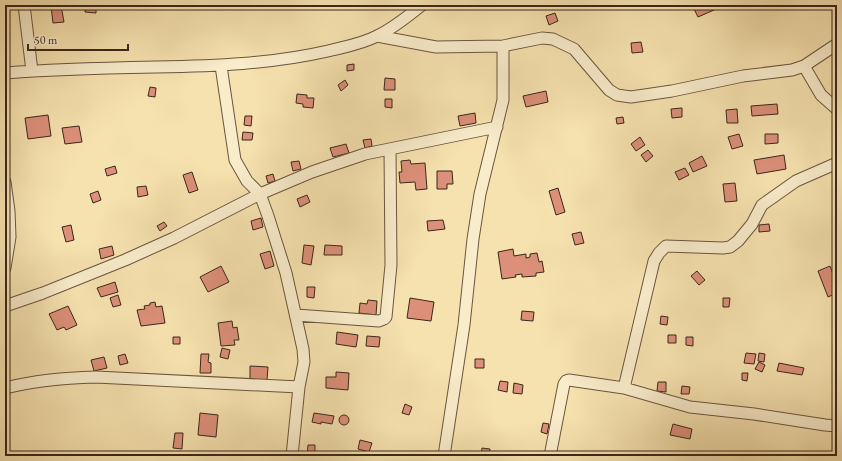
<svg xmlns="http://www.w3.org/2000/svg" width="842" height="461" font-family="'EB Garamond',serif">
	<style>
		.building { fill: #dc9079; stroke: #3b271a }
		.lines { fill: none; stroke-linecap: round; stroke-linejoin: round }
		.minor-casing { stroke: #6a563f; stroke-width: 13 }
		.minor { stroke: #f9eccb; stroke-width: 11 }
	</style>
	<rect width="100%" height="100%" fill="#f6e2af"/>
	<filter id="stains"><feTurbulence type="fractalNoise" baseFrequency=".005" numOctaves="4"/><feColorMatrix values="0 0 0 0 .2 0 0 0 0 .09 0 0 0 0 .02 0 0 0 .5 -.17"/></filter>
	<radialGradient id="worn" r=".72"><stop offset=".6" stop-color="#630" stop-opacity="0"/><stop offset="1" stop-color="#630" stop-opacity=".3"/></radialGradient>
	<!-- building -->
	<path class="building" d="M61,5L64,22L53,23L51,6Z
		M86,5H96V13L85,12Z
		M118,5H126L125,9L117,8Z
		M692,5H723V6L698,17Z
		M555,13L558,21L549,25L546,16Z
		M641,42L643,52L632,53L631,43Z
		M354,64V70L347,71V65Z
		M385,78L395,79V90H384Z
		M345,80L348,85L341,91L338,85Z
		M150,87L156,88L155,97L148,96Z
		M546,91L548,102L526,107L523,96Z
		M297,94L307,95V98H314L313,108L303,107V104L296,103Z
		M385,99H392V108L385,107Z
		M777,104L778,114L752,116L751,106Z
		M682,108V117L672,118L671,109Z
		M737,109L738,123H727L726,110Z
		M475,113L476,123L460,126L458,116Z
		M48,115L51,136L28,139L25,118Z
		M245,116H252L251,126L244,125Z
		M623,117L624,123L617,124L616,118Z
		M79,126L82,142L65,144L62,128Z
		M243,132L253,133L252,140H242Z
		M739,134L743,146L732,149L728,137Z
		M765,134H778V143L765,144Z
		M640,137L645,145L636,151L631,144Z
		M371,139L372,146L365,148L363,140Z
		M346,144L349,153L333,157L330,148Z
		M648,150L653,156L646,162L641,155Z
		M784,155L786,169L757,174L754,160Z
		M702,156L707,166L693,172L689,163Z
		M410,160L411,164L425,163L427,189L416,190L415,182L400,183L399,172H402L401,161Z
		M299,161L301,169L293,171L291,162Z
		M115,166L117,173L107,176L105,169Z
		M685,168L689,175L679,180L675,172Z
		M437,171H452L453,184H447V189H437Z
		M192,172L198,190L189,193L183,175Z
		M273,174L275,181L268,183L266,176Z
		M735,183L737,201L725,202L723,184Z
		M146,186L148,195L138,197L137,187Z
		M558,188L565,212L556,215L549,191Z
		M98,191L101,200L93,203L90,194Z
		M307,195L310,202L300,207L297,199Z
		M261,218L263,227L253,230L251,221Z
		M443,220L445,229L428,231L427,221Z
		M164,222L167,226L160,231L157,226Z
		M769,224L770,231L759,232V225Z
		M71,225L74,240L66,242L62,227Z
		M581,232L584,243L575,245L572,234Z
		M304,245L314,246L311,265L302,263Z
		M325,245L342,246V255H324Z
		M112,246L114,255L101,259L99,249Z
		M513,249L514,256L526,254V258L530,257V254L537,253L539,262L542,261L544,272L536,273V276L522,277V274L515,275L516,277L502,279L498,252Z
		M270,251L274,266L265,269L260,254Z
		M221,266L229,282L208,292L200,277Z
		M830,266L837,284V293L828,297L818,271Z
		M697,271L705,280L699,285L691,276Z
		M115,282L118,292L101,297L97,288Z
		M307,287H315L314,298L307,297Z
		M118,295L121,305L113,307L110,298Z
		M410,298L434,302L431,321L407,318Z
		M723,298H730L729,307H723Z
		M368,300L377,301L376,315L359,313L360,303L367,304Z
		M155,302L156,307L162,306L165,323L141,326L137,310L145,309L144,306L150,305V303Z
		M68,306L77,325L66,330L64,327L57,330L49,314Z
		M522,311L534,312L533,321L521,320Z
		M661,316L668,317L667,325L660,324Z
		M232,321L233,328L237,327L239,340H234L235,345L221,346L218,323Z
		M337,332L358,335L356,347L336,344Z
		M668,335H676V343H668Z
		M367,336L380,337L379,347L366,346Z
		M173,337H180V344H173Z
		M686,337H693V346L686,345Z
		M222,348L230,350L228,359L220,357Z
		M746,353L756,354L754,364L744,363Z
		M759,353L765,354L764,362L758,361Z
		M125,354L128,363L120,365L118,356Z
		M201,354H209L208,362L211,363V373H200Z
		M104,357L107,368L94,371L91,360Z
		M475,359H484V368H475Z
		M759,362L765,365L762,372L755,369Z
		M779,363L804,368L802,375L777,371Z
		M250,366L268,367L267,380H250Z
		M336,372L349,373L348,390L326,388V377H336Z
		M742,373H748L747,381L742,380Z
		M500,381L508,382L507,392L498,390Z
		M658,382H666V392L657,391Z
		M514,383L523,385L522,394L513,393Z
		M682,386L690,387L689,394H681Z
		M405,404L412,407L409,415L402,413Z
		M200,413L218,415L216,437L198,435Z
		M314,413L334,416L332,424L321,422V424L312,422Z
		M339 420a5 5 0 1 1 10 0a5 5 0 1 1-10 0Z
		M543,423L549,424L547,434L541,432Z
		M673,424L692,429L690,439L670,435Z
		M175,433H183L182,449L173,448Z
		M360,440L372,443L369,452L358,449Z
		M308,445H315V456H307Z
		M482,448L490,449L489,456H481Z"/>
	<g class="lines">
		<defs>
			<path id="minor" d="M24,5L32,71
				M377,36L436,47L503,46L542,38L553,39L574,49L609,90L617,95L631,97L672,91L743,76L792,70L804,66L837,44
				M804,66L821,95L837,109
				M5,73C55,69 106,68 156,67C215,66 271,64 328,51C344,47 362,44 377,36C394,28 408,16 422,5
				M5,182L9,211L10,237L5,268
				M5,306L43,293L125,260L174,238L260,194L312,172L365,154L497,127
				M296,315L379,321L384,319L386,317L391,265L390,149
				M5,388C36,380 64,378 96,377L299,387L304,362L303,349L286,273L268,216L260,194L247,181L235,160L221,66
				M624,388L654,261L659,253L666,246L723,248L730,247L738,241L752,224L762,205L796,181L837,163
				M292,456L299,387
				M444,456L464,325L473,239L480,194L503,100V46
				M550,456L564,384L566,381L569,380L624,388L690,407L754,414L825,425L837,426"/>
		</defs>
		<!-- minor casing -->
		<use href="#minor" class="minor-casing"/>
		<!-- minor -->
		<use href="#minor" class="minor"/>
	</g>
	<!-- margin -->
	<rect width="842" height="461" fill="none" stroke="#f6e2af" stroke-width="20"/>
	<rect x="6" y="6" width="830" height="449" fill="none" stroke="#3b271a" stroke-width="2"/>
	<rect x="10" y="10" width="822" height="441" fill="none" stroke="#3b271a"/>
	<!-- scale -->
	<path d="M28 44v6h100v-6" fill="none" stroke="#3b271a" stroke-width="2"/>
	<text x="34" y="44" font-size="12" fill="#3b271a" stroke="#f9eccb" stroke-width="3" paint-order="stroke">50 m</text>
	<rect width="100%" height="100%" filter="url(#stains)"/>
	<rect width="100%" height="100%" fill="url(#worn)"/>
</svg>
